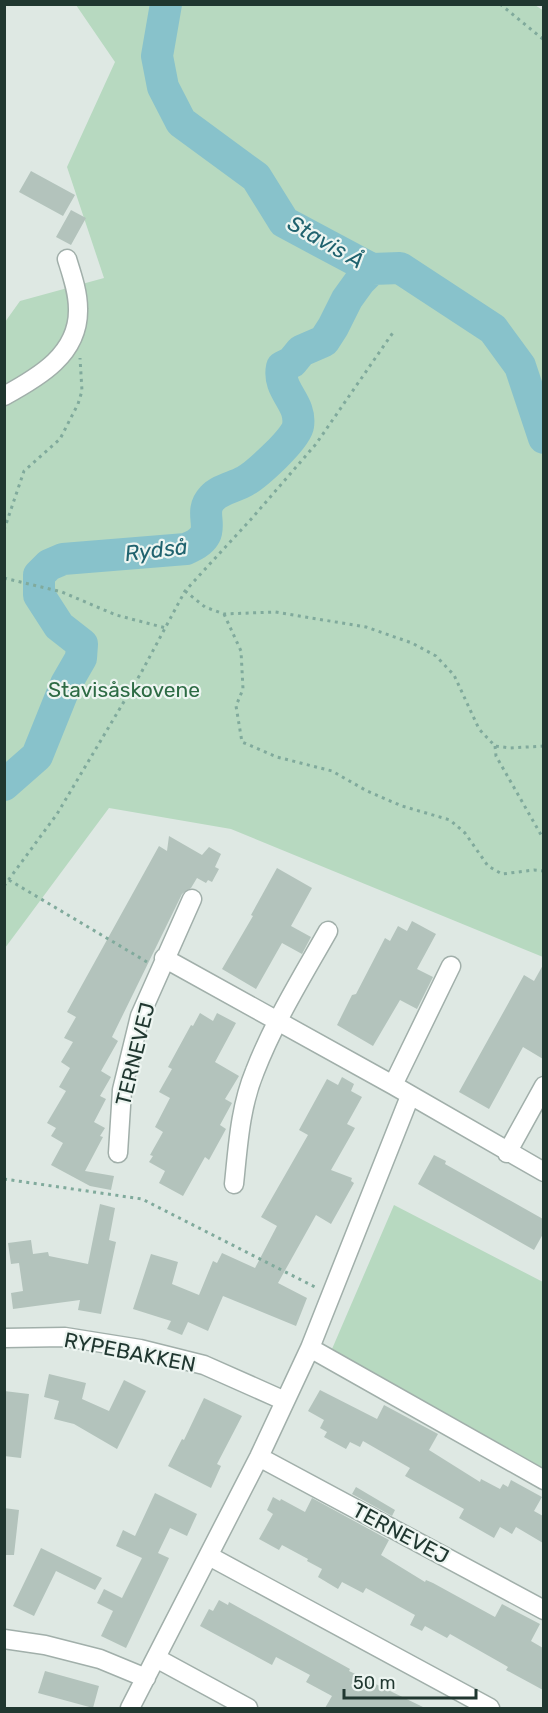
<svg xmlns="http://www.w3.org/2000/svg" width="548" height="1713" font-family="Rubik,sans-serif">
	<style>
		.green { fill: #b7d9c0 }
		.lines { fill: none; stroke-linecap: round; stroke-linejoin: round }
		.river { stroke: #88c2cb; stroke-width: 32 }
		.building { fill: #b3c3bc }
		.minor-casing { stroke: #a1afaa; stroke-width: 21 }
		.path { stroke: #80aa9c; stroke-width: 3; stroke-dasharray: 3 4.5; stroke-linecap: butt }
		.minor { stroke: #fff; stroke-width: 18 }
		.labels { text-anchor: middle; dominant-baseline: central; stroke-width: 4.5; stroke-linejoin: round; paint-order: stroke }
		.park-label { font-size: 21px; fill: #2d6b44; stroke: #edf5f1 }
		.street-label { font-size: 21px; fill: #203730; stroke: #edf5f1 }
		.water-label { font-size: 22px; font-style: italic; fill: #1f626e; stroke: #edf5f1 }
	</style>
	<rect width="100%" height="100%" fill="#dee8e3"/>
	<!-- green -->
	<path class="green" d="M76,5H535L544,11L543,957L231,829L109,808L5,948V322L20,301L104,278L67,167L115,62Z
		M394,1205L543,1282V1468L332,1349Z"/>
	<g class="lines">
		<!-- river -->
		<path class="river" d="M166,4L157,56L163,87L181,122L256,177L284,222L372,269L400,268L493,329L520,366L544,438
			M4,785L37,756L66,684L81,658L82,644L59,626L39,595V575L49,565L63,559L186,549C224,534 195,516 212,498C220,489 235,487 245,481C256,475 297,438 298,426C302,402 277,391 282,367L292,362L301,351L324,341L333,327L347,299L360,281L372,269"/>
	</g>
	<!-- building -->
	<path class="building" d="M31,171L75,195L63,216L19,192Z
		M71,210L86,218L71,245L56,237Z
		M169,836L202,855L209,847L221,854L215,867L219,869L212,882L208,880L206,883L197,878L191,888L182,894L112,1037L118,1041L101,1071L111,1077L100,1096L106,1099L94,1122L105,1128L100,1136L103,1137L85,1171L114,1176L111,1190L90,1186L51,1165L63,1143L51,1136L56,1128L47,1123L66,1091L59,1087L70,1068L61,1062L73,1042L64,1038L76,1017L67,1012L159,846L167,851Z
		M277,868L312,888L291,926L311,937L302,954L282,943L256,989L222,969L253,916L251,915Z
		M412,921L436,934L417,969L433,977L417,1009L400,1000L373,1046L337,1025L352,995L356,994L385,938L390,941L398,926L407,931Z
		M543,965V1059L523,1047L489,1109L459,1092L524,975L534,981Z
		M200,1013L213,1021L217,1013L236,1023L215,1062L239,1076L225,1099L232,1103L220,1125L226,1129L209,1160L205,1157L183,1196L159,1183L165,1171L149,1162L153,1156L150,1155L163,1132L155,1127L170,1098L159,1092L172,1069L168,1067L191,1025L193,1026Z
		M342,1077L354,1084L351,1091L362,1097L347,1124L355,1128L331,1170L352,1178L351,1181L354,1183L331,1224L316,1215L278,1283L307,1298L296,1326L223,1296L208,1331L188,1322L182,1335L167,1329L171,1321L133,1309L151,1254L178,1262L172,1284L199,1295L213,1261L217,1263L222,1253L255,1268L277,1226L261,1217L308,1135L299,1130L327,1079L338,1085Z
		M434,1155L446,1161L445,1164L543,1219V1234L534,1250L418,1184Z
		M100,1204L115,1208L109,1240L116,1242L101,1314L78,1310L80,1300L13,1309L11,1293L23,1291L19,1263L11,1264L8,1243L31,1240L33,1254L48,1252L49,1256L88,1264Z
		M49,1374L86,1383L82,1399L109,1411L124,1380L146,1391L117,1449L74,1424L54,1419L59,1401L44,1397Z
		M320,1390L377,1419L384,1405L438,1434L429,1450L480,1482L481,1479L500,1489L503,1484L508,1487L511,1480L542,1497L534,1511L543,1516V1543L516,1527L512,1534L500,1527L494,1538L459,1518L464,1509L405,1476L410,1468L363,1441L360,1447L350,1442L346,1449L324,1437L327,1432L320,1428L324,1420L308,1411Z
		M4,1391L29,1394L21,1458L4,1456Z
		M204,1398L242,1416L217,1464L221,1466L211,1488L168,1466L182,1439L184,1440Z
		M356,1487L395,1510L392,1516L352,1494Z
		M155,1493L197,1514L187,1536L170,1528L158,1553L169,1558L126,1648L101,1636L113,1611L97,1603L104,1589L122,1598L142,1558L116,1546L123,1530L135,1536Z
		M273,1497L280,1501L281,1499L305,1512L312,1498L389,1540L381,1555L425,1582L426,1580L433,1583L495,1617L502,1604L540,1624L531,1641L543,1648V1690L506,1670L508,1667L503,1664L450,1634L447,1638L425,1626L422,1631L410,1625L415,1615L366,1588L363,1593L342,1582L338,1589L318,1577L322,1569L307,1561L308,1559L282,1545L279,1550L259,1539L273,1514L267,1510Z
		M4,1508L19,1510L14,1555H4Z
		M41,1548L102,1578L95,1590L56,1571L34,1616L13,1606Z
		M219,1600L228,1605L229,1602L350,1669L349,1671L425,1708H325L332,1696L306,1682L310,1675L276,1657L272,1665L200,1626L209,1609L213,1611Z
		M45,1671L99,1686L93,1708L38,1693Z"/>
	<g class="lines">
		<defs>
			<path id="minor" d="M4,396C39,377 79,354 78,309C78,292 72,275 67,259
				M164,958L393,1085L544,1172
				M393,1085L451,966
				M118,1153L122,1090L140,1016L192,899
				M507,1153L544,1086
				M234,1184C238,1146 240,1107 255,1071C274,1022 302,977 328,931
				M4,1338L65,1337L140,1349L204,1365L285,1401
				M310,1348L544,1480
				M259,1457L544,1610
				M209,1556L490,1708
				M4,1639L45,1645L100,1659L146,1678
				M156,1658L248,1708
				M130,1708L259,1457L310,1348L410,1096"/>
		</defs>
		<!-- minor casing -->
		<use href="#minor" class="minor-casing"/>
		<!-- path -->
		<path class="path" d="M500,4L544,40
			M4,530L24,471L60,439L78,404L82,391L80,358
			M4,578L62,592L116,615L166,628
			M185,591L205,607L224,614L275,612L366,627L412,643L436,656L454,675L479,729L495,746L510,748L544,746
			M224,614L241,651L243,689L236,706L242,742L277,757L332,771L367,791L402,806L450,820L465,833L488,866L502,874L534,870L544,871
			M495,746L496,756L544,840
			M9,880L147,962
			M4,886L57,814L141,673L185,591L253,517L316,444L394,331
			M4,1179L142,1199L315,1287"/>
		<!-- minor -->
		<use href="#minor" class="minor"/>
	</g>
	<g class="labels">
		<!-- park labels -->
		<g class="park-label">
			<text x="124" y="689">Stavisåskovene</text>
		</g>
		<!-- street labels -->
		<g class="street-label">
			<text transform="translate(135 1054) rotate(-76)">TERNEVEJ</text>
			<text transform="translate(130 1352) rotate(11)">RYPEBAKKEN</text>
			<text transform="translate(401 1533) rotate(28)">TERNEVEJ</text>
		</g>
		<!-- water labels -->
		<g class="water-label">
			<text transform="translate(326 242) rotate(30)">Stavis Å</text>
			<text transform="translate(156 550) rotate(-7)">Rydså</text>
		</g>
	</g>
	<!-- border -->
	<rect width="548" height="1713" fill="none" stroke="#203730" stroke-width="12"/>
	<!-- scale -->
	<path d="M344 1689v9h132v-9" fill="none" stroke="#203730" stroke-width="3"/>
	<text x="353" y="1689" font-size="18" fill="#203730" stroke="#edf5f1" stroke-width="4.5" paint-order="stroke">50 m</text>
</svg>
